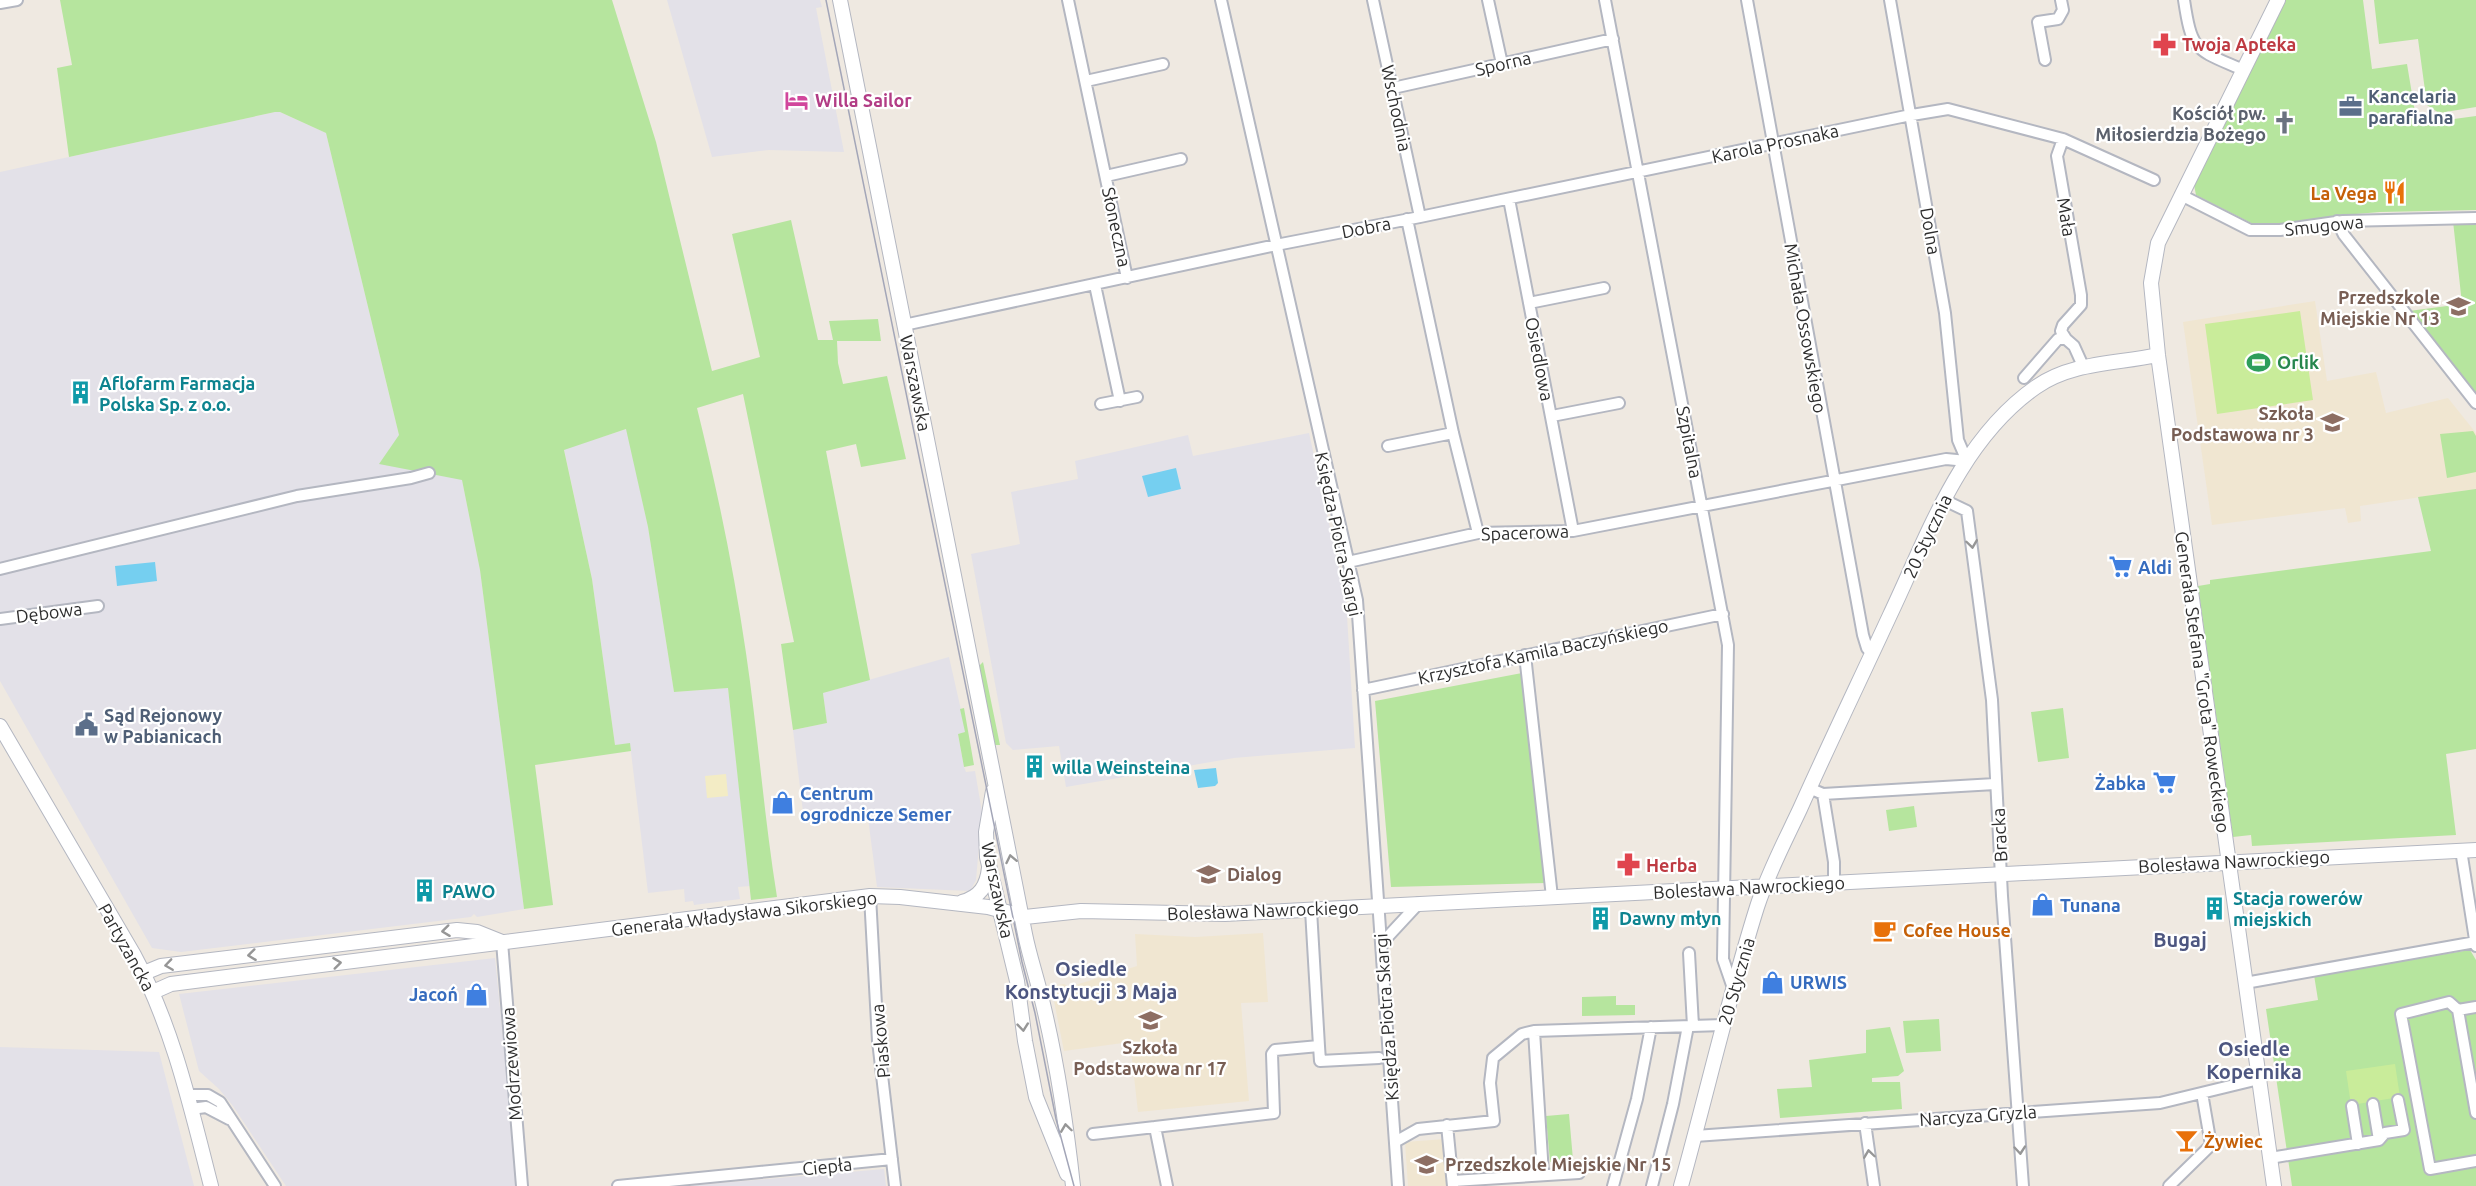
<svg xmlns="http://www.w3.org/2000/svg" width="2476" height="1186" font-family="Ubuntu,sans-serif">
	<style>
		.industrial { fill: #e3e1e8 }
		.education { fill: #f0e6d1 }
		.green { fill: #b6e59e }
		.sand { fill: #f3ecc5 }
		.pitch { fill: #c9ec9a }
		.water { fill: #75cff0 }
		.lines { fill: none; stroke-linecap: round; stroke-linejoin: round }
		.street-casing { stroke: #b4b7c1; stroke-width: 14 }
		.secondary-casing { stroke: #b4b7c1; stroke-width: 16 }
		.street { stroke: #fff; stroke-width: 10 }
		.secondary { stroke: #fff; stroke-width: 14 }
		.tram { stroke: #a3a6b8; stroke-width: 1.5 }
		.oneway { stroke: #969696 }
		.labels { text-anchor: middle; dominant-baseline: central; stroke-width: 4.5; stroke-linejoin: round; paint-order: stroke }
		.health-label { font-size: 18px; font-weight: bold; fill: #be3a42; stroke: #fff; text-anchor: start }
		.street-label { font-size: 18px; fill: #2e2e2e; stroke: #fff }
		.service-label { font-size: 18px; font-weight: bold; fill: #4e5e75; stroke: #fff; text-anchor: start }
		.hotel-label { font-size: 18px; font-weight: bold; fill: #b23c85; stroke: #fff; text-anchor: start }
		.worship-label { font-size: 18px; font-weight: bold; fill: #5b616d; stroke: #fff; text-anchor: end }
		.food-label { font-size: 18px; font-weight: bold; fill: #c56008; stroke: #fff; text-anchor: start }
		.education-label { font-size: 18px; font-weight: bold; fill: #785e54; stroke: #fff; text-anchor: end }
		.leisure-label { font-size: 18px; font-weight: bold; fill: #27864d; stroke: #fff; text-anchor: start }
		.culture-label { font-size: 18px; font-weight: bold; fill: #0d838f; stroke: #fff; text-anchor: start }
		.shop-label { font-size: 18px; font-weight: bold; fill: #366cbe; stroke: #fff; text-anchor: start }
		.neighbourhood-label { font-size: 20px; font-weight: bold; fill: #4d5680; stroke: #fff }
	</style>
	<rect width="100%" height="100%" fill="#efe9e1"/>
	<!-- industrial -->
	<path class="industrial" d="M667,0H820L822,7L816,8L844,152L769,150L712,157Z
		M275,112H280L326,133L399,435L462,480L480,570L524,909L477,917L474,914L471,917L181,952L152,948L0,681V172Z
		M627,429L648,527L674,692L728,688L750,886L738,887L740,899L694,905L693,901L685,902L684,889L648,893L630,744L615,745L592,579L564,449Z
		M1309,433L1346,599L1355,748L1234,758L1066,787L1059,746L1013,750L1006,743L971,554L1020,544L1011,492L1078,479L1075,461L1188,435L1193,456Z
		M949,657L966,732L958,734L964,767L966,772L975,771L982,812L976,880L970,891L877,887L867,810L804,820L793,730L827,723L823,693Z
		M495,958L518,1186H286L233,1106L219,1089L199,1071L179,994Z
		M0,1047L159,1052L194,1186H0Z
		M884,1169L886,1186H687Z"/>
	<!-- education -->
	<path class="education" d="M2315,301L2327,381L2376,372L2386,413L2448,398L2476,433V489L2360,506L2361,521L2348,523L2345,508L2212,525L2183,322Z
		M1263,933L1268,1002L1241,1003L1249,1101L1138,1112L1130,1042L1064,1051L1051,986L1064,984L1069,987L1137,966L1135,934L1195,937Z
		M1445,1139L1449,1186H1408L1405,1142Z"/>
	<!-- green -->
	<path class="green" d="M60,0H612L656,142L712,371L760,357L732,234L791,220L818,340H833L829,321L878,319L881,341H837L838,363L843,384L887,376L906,459L861,467L856,444L826,451L870,680L823,693L827,723L793,730L781,644L794,642L743,394L697,408C717,489 734,570 746,653C758,734 764,816 777,897L751,900L728,688L674,692L648,527L626,429L564,450L592,579L615,745L630,743L631,751L535,765L553,905L524,909L480,570L462,480L379,464L399,435L326,133L280,112H275L69,157L57,68L72,65Z
		M2285,0H2363L2372,69L2407,64L2417,124L2476,116V210L2380,212L2344,215L2272,225L2251,223L2196,195L2194,185Z
		M2374,0H2476V107L2439,113L2427,105L2418,39L2379,44Z
		M2453,221H2476V396L2409,311L2462,304Z
		M2473,431L2476,436V472L2447,478L2440,434Z
		M2476,489V749L2446,754L2456,835L2252,846L2251,835L2233,837L2198,586L2210,584V580L2431,551L2418,497Z
		M983,662L1000,745H995L979,666Z
		M1522,673L1547,883L1391,887L1375,701Z
		M964,708L974,765L964,767L958,734L965,732L960,709Z
		M2063,708L2069,758L2038,762L2031,712Z
		M1914,806L1917,827L1889,831L1886,810Z
		M2470,950L2476,960V1186H2292L2266,1009L2318,1000L2314,975Z
		M1616,996V1005H1635V1015L1582,1016V997Z
		M1939,1019L1941,1051L1906,1053L1903,1021Z
		M1890,1027L1904,1071L1898,1076L1872,1078V1082H1900L1902,1109L1780,1118L1777,1089L1812,1087L1809,1060L1866,1053V1030Z
		M1569,1114L1573,1160L1550,1162L1546,1116Z"/>
	<!-- sand -->
	<path class="sand" d="M726,774L728,796L707,798L705,776Z"/>
	<!-- pitch -->
	<path class="pitch" d="M2300,311L2313,400L2217,414L2205,324Z
		M2395,1064L2400,1097L2351,1105L2346,1071Z"/>
	<!-- water -->
	<path class="water" d="M1176,468L1181,489L1148,497L1142,476Z
		M155,562L157,581L117,586L115,566Z
		M1216,768L1218,783L1215,786L1198,788L1194,770Z"/>
	<g class="lines">
		<defs>
			<path id="street" d="M1068,0L1127,278
				M1221,0L1357,600L1398,1186
				M1373,0L1420,217
				M1488,0L1502,64
				M1605,0L1728,645L1723,959L1733,988
				M1747,0L1863,635L1867,648L1872,654
				M2184,0C2192,53 2196,49 2243,70
				M0,3L17,0
				M2045,60L2038,22L2058,19L2063,10L2061,0
				M1086,81L1163,64
				M1393,88L1613,39
				M2063,139L2057,156L2081,295V305L2063,325L2061,331L2066,339
				M1106,176L1181,159
				M2181,195L2250,230H2280L2343,221L2476,218
				M1509,199L1573,531
				M1407,219L1453,433L1478,533
				M2337,221L2344,235L2476,403
				M1095,285L1120,401
				M1529,303L1604,288
				M904,325L1276,245L1420,217L1906,116L1948,109L2063,139L2154,180
				M2024,378L2058,339H2066L2074,346L2083,366
				M1101,404L1137,397
				M1552,416L1619,403
				M1388,446L1453,433
				M1944,500L1967,511L1992,700L2002,896L2023,1186
				M1348,562L1478,533L1573,531L1946,459L1967,461L1958,440L1945,313L1890,0
				M0,569L297,496L411,478L429,473
				M0,619L98,606
				M1525,655L1552,897
				M1363,690L1723,614
				M1809,788L1823,794L1995,784
				M1823,794L1834,862V882
				M2461,850L2476,946
				M870,896L878,1041L895,1186
				M1311,910L1319,1046
				M502,942L522,1186
				M1381,944L1419,903
				M1689,953L1693,1026
				M2245,983L2476,942
				M2476,1007L2458,1010L2449,1002L2401,1014L2430,1169L2476,1161
				M2458,1010L2476,1113
				M1534,1031L1543,1174
				M187,1095H208L220,1102L275,1186
				M2373,1104L2379,1140
				M2352,1106L2358,1144
				M191,1109L206,1107L229,1119
				M1865,1123L1874,1186
				M1447,1125L1453,1186
				M1155,1127L1274,1113L1272,1054L1275,1050L1319,1046L1320,1061L1379,1058
				M1093,1134L1155,1127L1167,1186
				M1695,1136L2160,1103L2259,1079
				M1395,1142L1418,1129L1494,1121L1490,1083L1493,1058L1522,1034L1534,1031L1723,1025
				M2270,1158L2379,1140L2385,1133L2404,1130L2398,1100
				M1453,1181L1579,1173
				M618,1186L892,1159
				M1613,1186L1637,1099L1651,1027
				M1652,1186L1673,1104L1688,1026
				M2169,1186L2211,1145L2202,1093"/>
			<path id="secondary" d="M840,0L1025,934C1029,954 1035,972 1040,992C1056,1055 1066,1121 1073,1186
				M0,726L134,955C173,1027 191,1108 211,1186
				M993,791L986,832L987,857L1017,981L1025,1041L1036,1097L1067,1174
				M962,902C980,897 987,886 989,868
				M144,973L161,966L457,930L477,932L502,942
				M153,992L171,984L870,896L900,897L988,907L1025,917L1081,911L1225,914L2476,850
				M1681,1186C1707,1093 1728,999 1757,907C1768,873 1785,841 1800,809C1829,744 1860,680 1890,615C1928,535 1960,440 2036,387C2072,362 2116,364 2158,355
				M2274,1186L2158,355L2151,283L2158,243L2278,0"/>
		</defs>
		<!-- street casing -->
		<use href="#street" class="street-casing"/>
		<!-- secondary casing -->
		<use href="#secondary" class="secondary-casing"/>
		<!-- street -->
		<use href="#street" class="street"/>
		<!-- secondary -->
		<use href="#secondary" class="secondary"/>
		<!-- tram -->
		<path class="tram" d="M826,0L1022,962L1035,1013L1056,1119L1074,1186"/>
	</g>
	<!-- one-way arrows -->
	<defs><path id="oneway-chevron" d="M-2-3.5L2.5 0L-2 3.5" fill="none" stroke-width="1.6" stroke-linecap="round" stroke-linejoin="round" transform="scale(1.5)"/></defs>
	<g class="oneway">
		<use href="#oneway-chevron" transform="translate(1972 544) rotate(82)"/>
		<use href="#oneway-chevron" transform="translate(1011 859) rotate(-102)"/>
		<use href="#oneway-chevron" transform="translate(446 931) rotate(173)"/>
		<use href="#oneway-chevron" transform="translate(252 955) rotate(173)"/>
		<use href="#oneway-chevron" transform="translate(337 963) rotate(-7)"/>
		<use href="#oneway-chevron" transform="translate(169 965) rotate(172)"/>
		<use href="#oneway-chevron" transform="translate(1023 1027) rotate(84)"/>
		<use href="#oneway-chevron" transform="translate(1066 1128) rotate(-98)"/>
		<use href="#oneway-chevron" transform="translate(2020 1150) rotate(85)"/>
		<use href="#oneway-chevron" transform="translate(1869 1154) rotate(-98)"/>
	</g>
	<!-- icons -->
	<defs>
		<symbol id="pharmacy-bare" viewBox="-9 -9 18 18"><path d="M-2-6h4v4h4v4h-4v4h-4v-4h-4v-4h4Z" fill="#e0444e" stroke="#fff" stroke-width="2.5" paint-order="stroke"/></symbol>
		<symbol id="hotel-bare" viewBox="-9 -9 18 18"><path d="M-6-4.5h1.5V1H6V5H4.5V3h-9V5H-6ZM-4 0a1.8 1.8 0 1 1 3.6 0ZM.5 0V-2.5h3Q6-2.5 6 0Z" fill="#d1479c" stroke="#fff" stroke-width="2.5" paint-order="stroke"/></symbol>
		<symbol id="office-bare" viewBox="-9 -9 18 18"><path d="M-6-3h4V-5.5h4V-3h4V5H-6ZM-1-4.5V-3h2v-1.5ZM-6 0V1H6V0Z" fill="#5c6f8a" stroke="#fff" stroke-width="2.5" paint-order="stroke"/></symbol>
		<symbol id="church-bare" viewBox="-9 -9 18 18"><path d="M-1.2-6h2.4v3.5h3.3v2.4h-3.3V6h-2.4V-.1h-3.3v-2.4h3.3Z" fill="#6b7280" stroke="#fff" stroke-width="2.5" paint-order="stroke"/></symbol>
		<symbol id="restaurant-bare" viewBox="-9 -9 18 18"><path d="M-5-6h1v4h1v-4h1v4h1v-4h1v5L-1.5 .5V6h-2V.5L-5-1ZM5-6V6H3V1.5H1.5Q1.5-4 5-6Z" fill="#e8710a" stroke="#fff" stroke-width="2.5" paint-order="stroke"/></symbol>
		<symbol id="school-bare" viewBox="-9 -9 18 18"><path d="M0-5L7-2L0 1L-7-2ZM-4 1L0 2.5L4 1V4Q0 6-4 4Z" fill="#8d6e63" stroke="#fff" stroke-width="2.5" paint-order="stroke"/></symbol>
		<symbol id="stadium-bare" viewBox="-9 -9 18 18"><path d="M0-5a6.5 5 0 1 0 0 10a6.5 5 0 1 0 0-10ZM-3.5-1.8h7v3.6h-7Z" fill="#2e9e5b" stroke="#fff" stroke-width="2.5" paint-order="stroke"/></symbol>
		<symbol id="building-bare" viewBox="-9 -9 18 18"><path d="M-4-6H4V6H1V3H-1V6H-4ZM-2.5-4.3h1.7v1.8h-1.7ZM.8-4.3h1.7v1.8H.8ZM-2.5-1h1.7V.8h-1.7ZM.8-1h1.7V.8H.8Z" fill="#0f9aa8" stroke="#fff" stroke-width="2.5" paint-order="stroke"/></symbol>
		<symbol id="supermarket-bare" viewBox="-9 -9 18 18"><path d="M-6-5.5h2.5l.6 2H6L4.5 2H-2.5L-4.4-4H-6ZM-1.5 3.2a1.3 1.3 0 1 0 .1 0ZM3 3.2a1.3 1.3 0 1 0 .1 0Z" fill="#3f7fe0" stroke="#fff" stroke-width="2.5" paint-order="stroke"/></symbol>
		<symbol id="civic-bare" viewBox="-9 -9 18 18"><path d="M-.6-6.5H3V-4.5H.6V-3L4-1V1h2V6H-6V1h2V-1L-.6-3ZM-1.2 2.5V6h2.4V2.5Z" fill="#5c6f8a" stroke="#fff" stroke-width="2.5" paint-order="stroke"/></symbol>
		<symbol id="shop-bare" viewBox="-9 -9 18 18"><path d="M-5-2.5h2.3a2.7 3.5 0 0 1 5.4 0H5L5.5 6h-11ZM-1.5-2.5h3a1.5 2.3 0 0 0-3 0Z" fill="#3f7fe0" stroke="#fff" stroke-width="2.5" paint-order="stroke"/></symbol>
		<symbol id="cafe-bare" viewBox="-9 -9 18 18"><path d="M-5.5-4.5H6V0H3Q3 3.5 0 3.5H-2.5Q-5.5 3.5-5.5 0ZM3-3.2v2h1.7v-2ZM-6 4.5H4V6H-6Z" fill="#e8710a" stroke="#fff" stroke-width="2.5" paint-order="stroke"/></symbol>
		<symbol id="bar-bare" viewBox="-9 -9 18 18"><path d="M-6-5H6L.8 .8V4.5H3.5V6h-7V4.5H-.8V.8Z" fill="#e8710a" stroke="#fff" stroke-width="2.5" paint-order="stroke"/></symbol>
	</defs>
	<g fill-rule="evenodd">
		<use href="#pharmacy-bare" x="2148" y="28" width="33" height="33"/>
		<use href="#hotel-bare" x="780" y="84" width="33" height="33"/>
		<use href="#office-bare" x="2334" y="90" width="33" height="33"/>
		<use href="#church-bare" x="2268" y="106" width="33" height="33"/>
		<use href="#restaurant-bare" x="2378" y="176" width="33" height="33"/>
		<use href="#school-bare" x="2442" y="290" width="33" height="33"/>
		<use href="#stadium-bare" x="2242" y="346" width="33" height="33"/>
		<use href="#building-bare" x="64" y="376" width="33" height="33"/>
		<use href="#school-bare" x="2316" y="406" width="33" height="33"/>
		<use href="#supermarket-bare" x="2104" y="550" width="33" height="33"/>
		<use href="#civic-bare" x="70" y="708" width="33" height="33"/>
		<use href="#building-bare" x="1018" y="750" width="33" height="33"/>
		<use href="#supermarket-bare" x="2148" y="766" width="33" height="33"/>
		<use href="#shop-bare" x="766" y="786" width="33" height="33"/>
		<use href="#pharmacy-bare" x="1612" y="848" width="33" height="33"/>
		<use href="#school-bare" x="1192" y="858" width="33" height="33"/>
		<use href="#building-bare" x="408" y="874" width="33" height="33"/>
		<use href="#shop-bare" x="2026" y="888" width="33" height="33"/>
		<use href="#building-bare" x="2198" y="892" width="33" height="33"/>
		<use href="#building-bare" x="1584" y="902" width="33" height="33"/>
		<use href="#cafe-bare" x="1868" y="914" width="33" height="33"/>
		<use href="#shop-bare" x="1756" y="966" width="33" height="33"/>
		<use href="#shop-bare" x="460" y="978" width="33" height="33"/>
		<use href="#school-bare" x="1134" y="1004" width="33" height="33"/>
		<use href="#bar-bare" x="2170" y="1124" width="33" height="33"/>
		<use href="#school-bare" x="1410" y="1148" width="33" height="33"/>
	</g>
	<g class="labels">
		<!-- health labels -->
		<g class="health-label">
			<text x="2182" y="44">Twoja Apteka</text>
			<text x="1646" y="865">Herba</text>
		</g>
		<!-- street labels -->
		<g class="street-label">
			<text transform="translate(1503 63) rotate(-13)">Sporna</text>
			<text transform="translate(1397 108) rotate(78)">Wschodnia</text>
			<text transform="translate(1775 143) rotate(-12)">Karola Prosnaka</text>
			<text transform="translate(2067 217) rotate(81)">Mała</text>
			<text transform="translate(2324 225) rotate(-6)">Smugowa</text>
			<text transform="translate(1117 227) rotate(78)">Słoneczna</text>
			<text transform="translate(1366 227) rotate(-11)">Dobra</text>
			<text transform="translate(1931 231) rotate(80)">Dolna</text>
			<text transform="translate(1806 328) rotate(80)">Michała Ossowskiego</text>
			<text transform="translate(1540 359) rotate(79)">Osiedlowa</text>
			<text transform="translate(916 383) rotate(79)">Warszawska</text>
			<text transform="translate(1690 442) rotate(79)">Szpitalna</text>
			<text transform="translate(1525 532) rotate(-2)">Spacerowa</text>
			<text transform="translate(1339 534) rotate(78)">Księdza Piotra Skargi</text>
			<text transform="translate(1927 536) rotate(-65)">20 Stycznia</text>
			<text transform="translate(49 612) rotate(-7)">Dębowa</text>
			<text transform="translate(1543 651) rotate(-12)">Krzysztofa Kamila Baczyńskiego</text>
			<text transform="translate(2203 682) rotate(82)">Generała Stefana "Grota" Roweckiego</text>
			<text transform="translate(1999 835) rotate(-93)">Bracka</text>
			<text transform="translate(2234 861) rotate(-3)">Bolesława Nawrockiego</text>
			<text transform="translate(1749 887) rotate(-3)">Bolesława Nawrockiego</text>
			<text transform="translate(998 890) rotate(78)">Warszawska</text>
			<text transform="translate(1263 910) rotate(-2)">Bolesława Nawrockiego</text>
			<text transform="translate(744 913) rotate(-7)">Generała Władysława Sikorskiego</text>
			<text transform="translate(127 947) rotate(61)">Partyzancka</text>
			<text transform="translate(1736 981) rotate(-74)">20 Stycznia</text>
			<text transform="translate(1386 1017) rotate(-94)">Księdza Piotra Skargi</text>
			<text transform="translate(880 1041) rotate(-95)">Piaskowa</text>
			<text transform="translate(511 1064) rotate(-94)">Modrzewiowa</text>
			<text transform="translate(1978 1115) rotate(-4)">Narcyza Gryzla</text>
			<text transform="translate(827 1166) rotate(-6)">Ciepła</text>
		</g>
		<!-- service labels -->
		<g class="service-label">
			<text x="2368" y="96">Kancelaria<tspan x="2368" dy="21">parafialna</tspan></text>
			<text x="104" y="715">Sąd Rejonowy<tspan x="104" dy="21">w Pabianicach</tspan></text>
		</g>
		<!-- hotel labels -->
		<g class="hotel-label">
			<text x="815" y="100">Willa Sailor</text>
		</g>
		<!-- worship labels -->
		<g class="worship-label">
			<text x="2266" y="113">Kościół pw.<tspan x="2266" dy="21">Miłosierdzia Bożego</tspan></text>
		</g>
		<!-- food labels -->
		<g class="food-label">
			<text x="2377" y="193" text-anchor="end">La Vega</text>
			<text x="1903" y="930">Cofee House</text>
			<text x="2204" y="1141">Żywiec</text>
		</g>
		<!-- education labels -->
		<g class="education-label">
			<text x="2440" y="297">Przedszkole<tspan x="2440" dy="21">Miejskie Nr 13</tspan></text>
			<text x="2314" y="413">Szkoła<tspan x="2314" dy="21">Podstawowa nr 3</tspan></text>
			<text x="1227" y="874" text-anchor="start">Dialog</text>
			<text x="1150" y="1047" text-anchor="middle">Szkoła<tspan x="1150" dy="21">Podstawowa nr 17</tspan></text>
			<text x="1445" y="1164" text-anchor="start">Przedszkole Miejskie Nr 15</text>
		</g>
		<!-- leisure labels -->
		<g class="leisure-label">
			<text x="2277" y="362">Orlik</text>
		</g>
		<!-- culture labels -->
		<g class="culture-label">
			<text x="99" y="383">Aflofarm Farmacja<tspan x="99" dy="21">Polska Sp. z o.o.</tspan></text>
			<text x="1052" y="767">willa Weinsteina</text>
			<text x="442" y="891">PAWO</text>
			<text x="2233" y="898">Stacja rowerów<tspan x="2233" dy="21">miejskich</tspan></text>
			<text x="1619" y="918">Dawny młyn</text>
		</g>
		<!-- shop labels -->
		<g class="shop-label">
			<text x="2138" y="567">Aldi</text>
			<text x="2146" y="783" text-anchor="end">Żabka</text>
			<text x="800" y="793">Centrum<tspan x="800" dy="21">ogrodnicze Semer</tspan></text>
			<text x="2060" y="905">Tunana</text>
			<text x="1790" y="982">URWIS</text>
			<text x="458" y="994" text-anchor="end">Jacoń</text>
		</g>
		<!-- neighbourhood labels -->
		<g class="neighbourhood-label">
			<text x="2180" y="939">Bugaj</text>
			<text x="1091" y="968">Osiedle<tspan x="1091" dy="23">Konstytucji 3 Maja</tspan></text>
			<text x="2254" y="1048">Osiedle<tspan x="2254" dy="23">Kopernika</tspan></text>
		</g>
	</g>
</svg>
